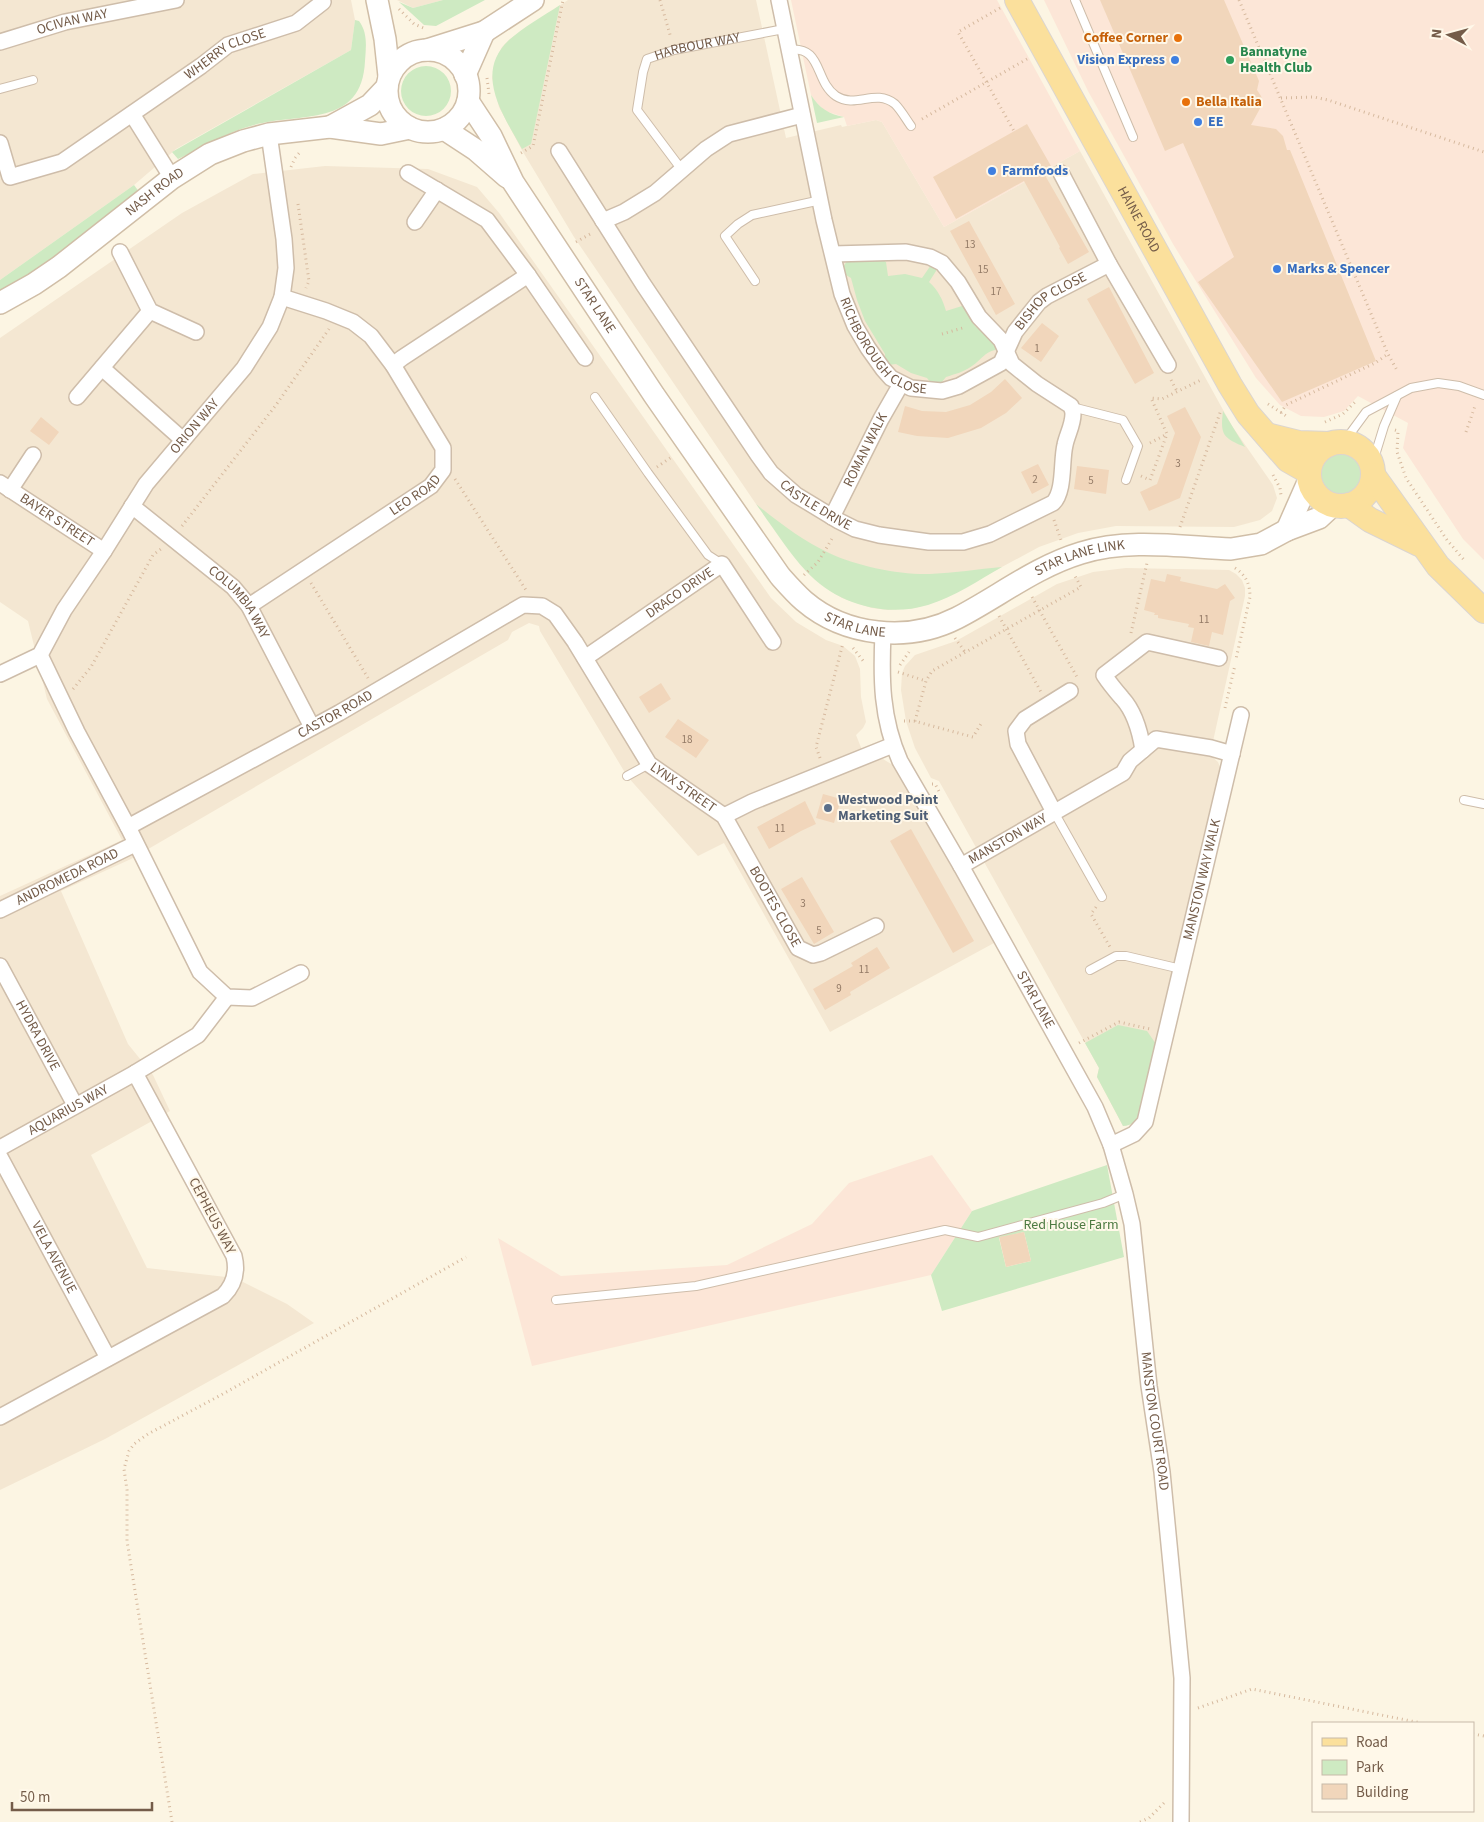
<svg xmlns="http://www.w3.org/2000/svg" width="1484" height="1822" font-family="'Source Sans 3',sans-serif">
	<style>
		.residential { fill: #f4e7d2 }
		.commercial { fill: #fce6d7 }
		.green { fill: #ceeac2; fill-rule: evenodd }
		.building { fill: #f1d6bb }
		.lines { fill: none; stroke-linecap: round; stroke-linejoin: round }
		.lane-casing { stroke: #cebdaa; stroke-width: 10 }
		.street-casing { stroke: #cebdaa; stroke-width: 18 }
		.secondary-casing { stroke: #d0bea7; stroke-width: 24 }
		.primary-casing { stroke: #dbd5d0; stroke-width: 26 }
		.path { stroke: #d6b99e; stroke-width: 3; stroke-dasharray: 1 4; stroke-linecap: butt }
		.lane { stroke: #fff; stroke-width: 8 }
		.street { stroke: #fff; stroke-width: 15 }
		.secondary { stroke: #fff; stroke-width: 21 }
		.primary { stroke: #fbe09c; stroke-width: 24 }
		.food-dot { fill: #e8710a; stroke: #fff8e9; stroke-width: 2 }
		.shop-dot { fill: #3f7fe0; stroke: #fff8e9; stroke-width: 2 }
		.leisure-dot { fill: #2e9e5b; stroke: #fff8e9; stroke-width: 2 }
		.service-dot { fill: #5c6f8a; stroke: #fff8e9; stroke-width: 2 }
		.labels { text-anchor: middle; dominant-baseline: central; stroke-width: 4; stroke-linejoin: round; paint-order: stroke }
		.number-label { font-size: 11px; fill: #937a66 }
		.street-label { font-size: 14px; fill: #745c49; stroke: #fff8e9 }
		.food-label { font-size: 14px; font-weight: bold; fill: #c56008; stroke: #fff8e9; text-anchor: end }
		.leisure-label { font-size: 14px; font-weight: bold; fill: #27864d; stroke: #fff8e9; text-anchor: start }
		.shop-label { font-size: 14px; font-weight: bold; fill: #366cbe; stroke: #fff8e9; text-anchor: start }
		.service-label { font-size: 14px; font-weight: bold; fill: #4e5e75; stroke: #fff8e9; text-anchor: start }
		.park-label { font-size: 14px; fill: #4d7a42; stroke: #fff8e9 }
	</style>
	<rect width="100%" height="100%" fill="#fcf5e3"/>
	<!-- residential -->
	<path class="residential" d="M0,0H351L355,20L351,50L176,149L134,185L0,280Z
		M397,0H443L413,8Z
		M568,0H756L786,138L841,125L842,127L876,120L882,122L944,227L1080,151L1232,426L1273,485L1277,498L1272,511L1260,520L1234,527L1116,526L1078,533L1039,547L941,600L915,608L888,610L872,608L842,598L828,589L806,571L756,504L574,237L523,152L499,107L492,78L497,57L502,47L510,39Z
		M325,166L428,169L477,187L500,214L771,598L796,622L826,640L843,646L855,656L860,669L861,697L866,722L863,728L856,735L866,760L883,759L896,767L994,943L830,1032L724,843L698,856L627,776L540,631L539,626L529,623L512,632L508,640L131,859L61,891L128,1044L153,1075L170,1111L91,1155L147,1268L235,1278L287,1304L314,1323L105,1439L0,1490V896L122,840L47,699L28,621L0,602V338L182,213L253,174Z
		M1126,568L1229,570L1236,574L1242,580L1245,588V596L1210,755L1218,762L1220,767V776L1139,1113L1137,1119L1132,1124L1123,1126L1097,1077L1099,1068L939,781L931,778L915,748L906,721L901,690L902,673L905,666L915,655L956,641L1057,584L1093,572Z"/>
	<!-- commercial -->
	<path class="commercial" d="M791,0H997L1080,151L944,227L882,122L876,120L847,126L844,117L825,111L815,101L811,95Z
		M1044,0H1484V560L1463,539L1403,448L1408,423L1358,396L1344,411L1324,417L1301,416L1280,405L1256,378L1173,244L1088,91Z
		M932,1155L972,1211L931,1275L532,1366L498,1238L561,1276L727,1265L812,1224L849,1183Z"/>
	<!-- green -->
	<path class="green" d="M443,0H485L436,26L424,25L399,2L413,8Z
		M560,5L531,144L522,149C504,116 473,74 509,40C524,27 543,16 560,5Z
		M355,20L359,21C368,33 366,47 365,61C362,128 300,112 254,125C227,132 203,147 178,159L172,152L351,50Z
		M401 91a25 25 0 1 1 50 0a25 25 0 1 1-50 0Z
		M811,95C819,108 829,114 844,117L817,123Z
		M134,185L140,193L119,213L0,295V280Z
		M881,259L886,262L888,276L905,274L922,278L931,265L936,268V271L929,282C938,290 943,300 946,311L962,306L964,308L975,326L995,343L997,347L995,350C985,352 981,360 972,366C964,372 955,374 946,377L941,383H931L927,378L911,373L896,364L888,365L885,361V354L865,321L857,300L851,278L844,274L843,267L847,261Z
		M1223,411L1245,447C1223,438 1220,435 1223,411Z
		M1320 475a22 22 0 1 1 44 0a22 22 0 1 1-44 0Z
		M756,504C778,522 803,541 829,553C856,566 900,575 930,574C954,573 978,569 1002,567C979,580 954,597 928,605C885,618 836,604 806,571C787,550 772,526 756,504Z
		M1118,1025L1147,1031L1156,1044L1139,1113C1136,1121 1132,1126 1123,1126L1097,1077L1099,1068L1085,1043Z
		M1107,1165L1124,1257L942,1311L931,1275L972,1211ZM1024,1232L1031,1261L1006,1267L999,1238Z"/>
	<!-- building -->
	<path class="building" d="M1100,0H1224L1259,81L1257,90L1261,96L1263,103L1251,125L1276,129L1283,136L1287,150H1290L1376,361L1282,402L1198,282L1234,257L1183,143L1165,151Z
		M1027,124L1051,166L1042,170L1089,252L1068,264L1059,248L1060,247L1024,181L956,219L933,177Z
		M969,221L1015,304L996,315L950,231Z
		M1109,287L1154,373L1135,384L1087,299Z
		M1042,323L1059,336L1041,362L1021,348Z
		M1005,379L1022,398L1006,413L981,428L948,438L917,436L898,432L905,406L922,411L946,412L970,405L991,392Z
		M1185,407L1201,437L1180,498L1149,511L1140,492L1157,484L1175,433L1167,416Z
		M41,417L59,432L49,445L30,431Z
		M1038,464L1049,485L1032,494L1021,472Z
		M1077,466L1109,470L1106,494L1074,489Z
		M1167,574L1181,577L1180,581L1217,589L1225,584L1235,598L1230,601L1223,635L1212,632L1209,646L1191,642L1194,628L1188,627L1189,624L1158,618V615H1154L1155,613L1144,610L1151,579L1165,582Z
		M661,683L671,699L649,713L639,697Z
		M678,719L709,740L696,758L665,737Z
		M823,794L841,799L834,823L816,818Z
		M805,801L816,824L801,831L769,849L757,827Z
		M911,829L974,941L953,953L890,841Z
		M802,877L834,932L814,944L781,889Z
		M877,947L890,968L850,992L851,995L825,1010L813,989L853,966L851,963Z
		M1024,1232L1031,1261L1006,1267L999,1237Z"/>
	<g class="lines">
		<defs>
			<g id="lane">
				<path d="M1075,0L1133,137"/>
				<path d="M788,50C823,45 814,81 836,96C856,109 875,88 895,104C901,110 906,119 911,126"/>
				<path d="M0,89L33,80"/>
				<path id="s1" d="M682,170L637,110L643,72L647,59L674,50L784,29"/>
				<path d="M755,281L725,236L738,224L752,215L821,200"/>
				<path d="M595,397L648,473L708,555L722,564"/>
				<path d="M1072,407L1123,420L1138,446L1126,480"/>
				<path d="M1344,442L1366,412L1411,388L1438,383L1459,386L1484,395"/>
				<path d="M1372,465L1384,426L1397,396"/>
				<path d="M627,776L649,764"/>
				<path d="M1464,800L1484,804"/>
				<path d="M1054,812L1102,897"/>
				<path d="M1090,970L1116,956H1126L1181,969"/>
				<path d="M556,1300L696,1286L945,1230L978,1237L1103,1203L1125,1194"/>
			</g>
			<g id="street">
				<path id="s2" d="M779,0L824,220L842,294L855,326L868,348L883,369L891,378L911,388L942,391L959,386L1001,363L1015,332L1039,302L1047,296L1109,264"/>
				<path id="s3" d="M0,42L65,22L176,0"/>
				<path d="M132,114L172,178"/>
				<path id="s4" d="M0,143L10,177L62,162L201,66L228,45L296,23L323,2"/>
				<path id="s5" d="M559,151L643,284L758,455L771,473L796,495L839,521L855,529L879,535L929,542H963L990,534L1053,503C1065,491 1061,461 1065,445C1067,435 1073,425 1073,414C1073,410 1072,410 1071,406L1037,384L1012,364L1001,340L979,317L958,282L942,263L930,257L906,252L833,254"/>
				<path d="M408,173L487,220L528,275L585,358"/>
				<path d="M1061,173L1109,264L1168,365"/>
				<path d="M603,221L624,212L655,193L706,149L729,134L802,115"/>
				<path d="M415,222L437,190"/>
				<path d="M120,252L150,311L196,332"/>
				<path d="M393,365L402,358L528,275"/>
				<path d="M102,368L183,440"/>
				<path d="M77,397L150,311"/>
				<path id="s6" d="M0,483L104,551"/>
				<path d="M10,490L33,455"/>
				<path id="s7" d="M132,506L233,587L249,606L312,727"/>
				<path id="s8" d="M832,517L881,419L901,384"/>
				<path id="s9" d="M249,606L431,486L443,470V448L393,365L371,336L353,322L326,311L282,297"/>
				<path id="s10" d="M883,633C881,678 881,718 900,761L961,866L1095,1107L1111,1145L1125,1194L1132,1224L1149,1386L1162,1472L1182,1678L1181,1822"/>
				<path d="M40,655L77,732L128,827L200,972L227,997L252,998L301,973"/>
				<path id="s11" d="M585,658L722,564L773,642"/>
				<path id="s12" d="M0,674L40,655L64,610L104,551L146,484L244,368L270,327L282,297L286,268L284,239L269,134"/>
				<path d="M1143,750C1140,731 1135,712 1122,698C1115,690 1110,684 1104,675L1147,642L1219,658"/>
				<path d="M1054,812L1018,744L1016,731L1025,719L1070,691"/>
				<path d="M724,816L752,802L893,745"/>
				<path id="s13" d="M128,827L339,713L523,605L542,606L555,614L575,642L649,764L724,816L798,948L813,955L821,953L876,926"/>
				<path id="s14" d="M961,866L1123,773L1130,761L1156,739L1211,748L1232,754"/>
				<path id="s15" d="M0,910L135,844"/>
				<path id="s16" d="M0,966L75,1105"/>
				<path id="s17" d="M1111,1145L1134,1134L1145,1122L1241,715"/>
				<path id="s18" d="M0,1148L135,1073L198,1035L227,997"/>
				<path id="s19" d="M0,1157L108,1358"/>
				<path d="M0,1417L223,1296C234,1285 238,1272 234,1256L135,1073"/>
			</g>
			<g id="secondary">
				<path d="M377,0L385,39L389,76"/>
				<path d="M427,50L484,32L533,0"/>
				<circle cx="428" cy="91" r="41"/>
				<path d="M465,75L484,32"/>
				<path id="s20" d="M468,101L491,136L513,182L654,395L780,576C788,585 795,593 804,601C845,636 908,643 957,618C998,597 1035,567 1081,553C1129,538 1182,547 1231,549L1261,544L1287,530L1319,518L1333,505"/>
				<path d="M330,127L370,105L387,87"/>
				<path d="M444,129L476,150L507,177"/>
				<path id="s21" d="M0,303L34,284L59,267L172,178L210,154L243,141L269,134L330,127L381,134L410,128"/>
				<path d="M1287,530L1309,480"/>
			</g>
			<g id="primary">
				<path id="s22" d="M1017,0L1230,385L1248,414L1288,460L1309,472"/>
				<path d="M1267,435L1299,443L1329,444"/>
				<circle cx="1341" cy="474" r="32"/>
				<path d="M1373,475L1438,566L1484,611"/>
				<path d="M1349,505L1370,520L1419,544"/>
			</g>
		</defs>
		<!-- lane casing -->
		<use href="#lane" class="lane-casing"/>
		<!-- street casing -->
		<use href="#street" class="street-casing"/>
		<!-- secondary casing -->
		<use href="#secondary" class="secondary-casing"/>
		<!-- primary casing -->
		<use href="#primary" class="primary-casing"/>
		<!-- path -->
		<path class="path" d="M660,0L671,38
			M1239,0L1388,354L1398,372
			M1000,8L958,32L1014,131
			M399,9L414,24L426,29
			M487,78L489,94
			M1281,98L1314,97L1328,100L1484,152
			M922,119L1027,59
			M521,153L533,146L563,0
			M291,167L295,158L301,151
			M298,204L309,281L306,288
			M576,242L592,233
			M942,334L966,327
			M1171,380L1178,393
			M1268,404L1288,417
			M1281,413L1286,405L1375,363L1388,354
			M1325,422L1343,414L1355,402
			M1395,430L1398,431L1397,452L1406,478L1447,540L1465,561
			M1466,432L1475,406H1477
			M1150,443L1167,434
			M657,467L673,456
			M1273,475L1280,488L1281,495
			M1141,476L1150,480L1167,434L1151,398L1162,399L1203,379
			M455,479L526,590
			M1054,520L1061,540
			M182,526L276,405L329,329
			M1180,527L1221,410
			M1235,568C1246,575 1250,584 1250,597L1236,659
			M804,575L818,562L833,537
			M311,583L368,678
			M1032,597L1077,677
			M999,616L1041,692
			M1131,633L1147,563
			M955,638L965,652
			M853,648L864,662
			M900,665L909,652
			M898,672L926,681
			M73,689L91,667L153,555L161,549
			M1225,708L1235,665
			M904,721H914L973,737L982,722
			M915,721L926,681L932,671L1081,587L1074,574
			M820,758L816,747L843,643
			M932,784H935L940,793
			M1096,907L1091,914L1110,947
			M1079,1043L1119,1022L1150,1029
			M1198,1708L1252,1689L1421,1723
			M1473,1734L1484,1736
			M172,1822L127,1541V1490L124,1469L129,1451L134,1444L148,1434L221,1395L466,1257
			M1140,1822L1149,1818L1165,1802"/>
		<!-- lane -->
		<use href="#lane" class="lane"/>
		<!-- street -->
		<use href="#street" class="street"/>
		<!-- secondary -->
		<use href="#secondary" class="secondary"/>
		<!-- primary -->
		<use href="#primary" class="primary"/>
	</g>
	<!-- markers -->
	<g class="food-dot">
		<circle cx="1178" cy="38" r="5"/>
		<circle cx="1186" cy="102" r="5"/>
	</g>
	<g class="shop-dot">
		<circle cx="1175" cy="60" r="5"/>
		<circle cx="1198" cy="122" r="5"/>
		<circle cx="992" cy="171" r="5"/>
		<circle cx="1277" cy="269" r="5"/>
	</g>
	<circle class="leisure-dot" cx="1230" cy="60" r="5"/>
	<circle class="service-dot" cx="828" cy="808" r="5"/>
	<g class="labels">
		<!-- number labels -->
		<g class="number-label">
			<text x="970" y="244">13</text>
			<text x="983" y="269">15</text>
			<text x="996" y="291">17</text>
			<text x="1037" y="348">1</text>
			<text x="1178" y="463">3</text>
			<text x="1035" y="479">2</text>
			<text x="1091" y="480">5</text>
			<text x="1204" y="619">11</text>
			<text x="687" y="739">18</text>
			<text x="780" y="828">11</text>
			<text x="803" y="903">3</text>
			<text x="819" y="930">5</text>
			<text x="864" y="969">11</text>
			<text x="839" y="988">9</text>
		</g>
		<!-- street labels -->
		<g class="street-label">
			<text stroke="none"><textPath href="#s3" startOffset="75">OCIVAN WAY</textPath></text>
			<text stroke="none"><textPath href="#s1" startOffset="179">HARBOUR WAY</textPath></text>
			<text stroke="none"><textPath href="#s4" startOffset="286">WHERRY CLOSE</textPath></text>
			<text stroke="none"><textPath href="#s21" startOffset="191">NASH ROAD</textPath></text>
			<text stroke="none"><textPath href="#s22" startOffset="251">HAINE ROAD</textPath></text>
			<text stroke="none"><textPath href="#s2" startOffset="600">BISHOP CLOSE</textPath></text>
			<text stroke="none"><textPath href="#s20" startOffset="241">STAR LANE</textPath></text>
			<text stroke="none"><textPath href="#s2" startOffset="371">RICHBOROUGH CLOSE</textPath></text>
			<text stroke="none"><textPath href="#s12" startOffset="321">ORION WAY</textPath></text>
			<text stroke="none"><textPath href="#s8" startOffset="75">ROMAN WALK</textPath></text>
			<text stroke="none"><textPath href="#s9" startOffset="200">LEO ROAD</textPath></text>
			<text stroke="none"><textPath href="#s5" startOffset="441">CASTLE DRIVE</textPath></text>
			<text stroke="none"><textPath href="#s6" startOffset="68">BAYER STREET</textPath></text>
			<text stroke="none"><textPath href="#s20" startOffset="904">STAR LANE LINK</textPath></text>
			<text stroke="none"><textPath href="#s11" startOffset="115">DRACO DRIVE</textPath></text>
			<text stroke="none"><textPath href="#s7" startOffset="145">COLUMBIA WAY</textPath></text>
			<text stroke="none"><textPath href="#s20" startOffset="661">STAR LANE</textPath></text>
			<text stroke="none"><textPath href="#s13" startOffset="236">CASTOR ROAD</textPath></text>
			<text stroke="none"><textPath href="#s13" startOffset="706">LYNX STREET</textPath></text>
			<text stroke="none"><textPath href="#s14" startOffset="54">MANSTON WAY</textPath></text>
			<text stroke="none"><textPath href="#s15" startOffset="75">ANDROMEDA ROAD</textPath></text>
			<text stroke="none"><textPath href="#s17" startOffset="291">MANSTON WAY WALK</textPath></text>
			<text stroke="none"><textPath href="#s13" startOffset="860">BOOTES CLOSE</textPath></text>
			<text stroke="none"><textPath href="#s10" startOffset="405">STAR LANE</textPath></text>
			<text stroke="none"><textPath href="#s16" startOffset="79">HYDRA DRIVE</textPath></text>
			<text stroke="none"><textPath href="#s18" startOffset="78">AQUARIUS WAY</textPath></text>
			<text transform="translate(212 1216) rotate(62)">CEPHEUS WAY</text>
			<text stroke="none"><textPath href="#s19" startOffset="114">VELA AVENUE</textPath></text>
			<text stroke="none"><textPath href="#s10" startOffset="849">MANSTON COURT ROAD</textPath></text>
		</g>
		<!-- food labels -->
		<g class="food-label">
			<text x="1168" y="38">Coffee Corner</text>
			<text x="1196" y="102" text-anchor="start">Bella Italia</text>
		</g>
		<!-- leisure labels -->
		<g class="leisure-label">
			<text x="1240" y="52">Bannatyne<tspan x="1240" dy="16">Health Club</tspan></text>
		</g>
		<!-- shop labels -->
		<g class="shop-label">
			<text x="1165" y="60" text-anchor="end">Vision Express</text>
			<text x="1208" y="122">EE</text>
			<text x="1002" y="171">Farmfoods</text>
			<text x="1287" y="269">Marks &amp; Spencer</text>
		</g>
		<!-- service labels -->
		<g class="service-label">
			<text x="838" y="800">Westwood Point<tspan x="838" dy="16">Marketing Suit</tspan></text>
		</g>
		<!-- park labels -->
		<g class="park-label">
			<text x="1071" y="1225">Red House Farm</text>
		</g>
	</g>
	<!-- legend -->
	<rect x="1312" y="1722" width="162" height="90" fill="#fff8e9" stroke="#c7baa9"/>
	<rect x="1322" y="1738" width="25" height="8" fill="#fbe09c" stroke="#c7baa9"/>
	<text x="1356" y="1747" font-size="15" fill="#745c49">Road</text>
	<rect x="1322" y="1760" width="25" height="15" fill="#ceeac2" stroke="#c7baa9"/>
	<text x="1356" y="1772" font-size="15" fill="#745c49">Park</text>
	<rect x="1322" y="1784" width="25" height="15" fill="#f1d6bb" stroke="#c7baa9"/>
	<text x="1356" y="1797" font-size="15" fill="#745c49">Building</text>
	<!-- north arrow -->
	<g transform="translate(1449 35) rotate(276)" stroke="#fff8e9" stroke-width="4" paint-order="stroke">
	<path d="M0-4L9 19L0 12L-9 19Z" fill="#745c49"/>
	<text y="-8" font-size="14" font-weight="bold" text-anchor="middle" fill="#745c49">N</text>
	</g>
	<!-- scale -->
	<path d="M12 1802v8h140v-8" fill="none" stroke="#745c49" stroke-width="2.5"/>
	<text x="20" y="1802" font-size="15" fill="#745c49" stroke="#fff8e9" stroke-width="4" paint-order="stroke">50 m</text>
</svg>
